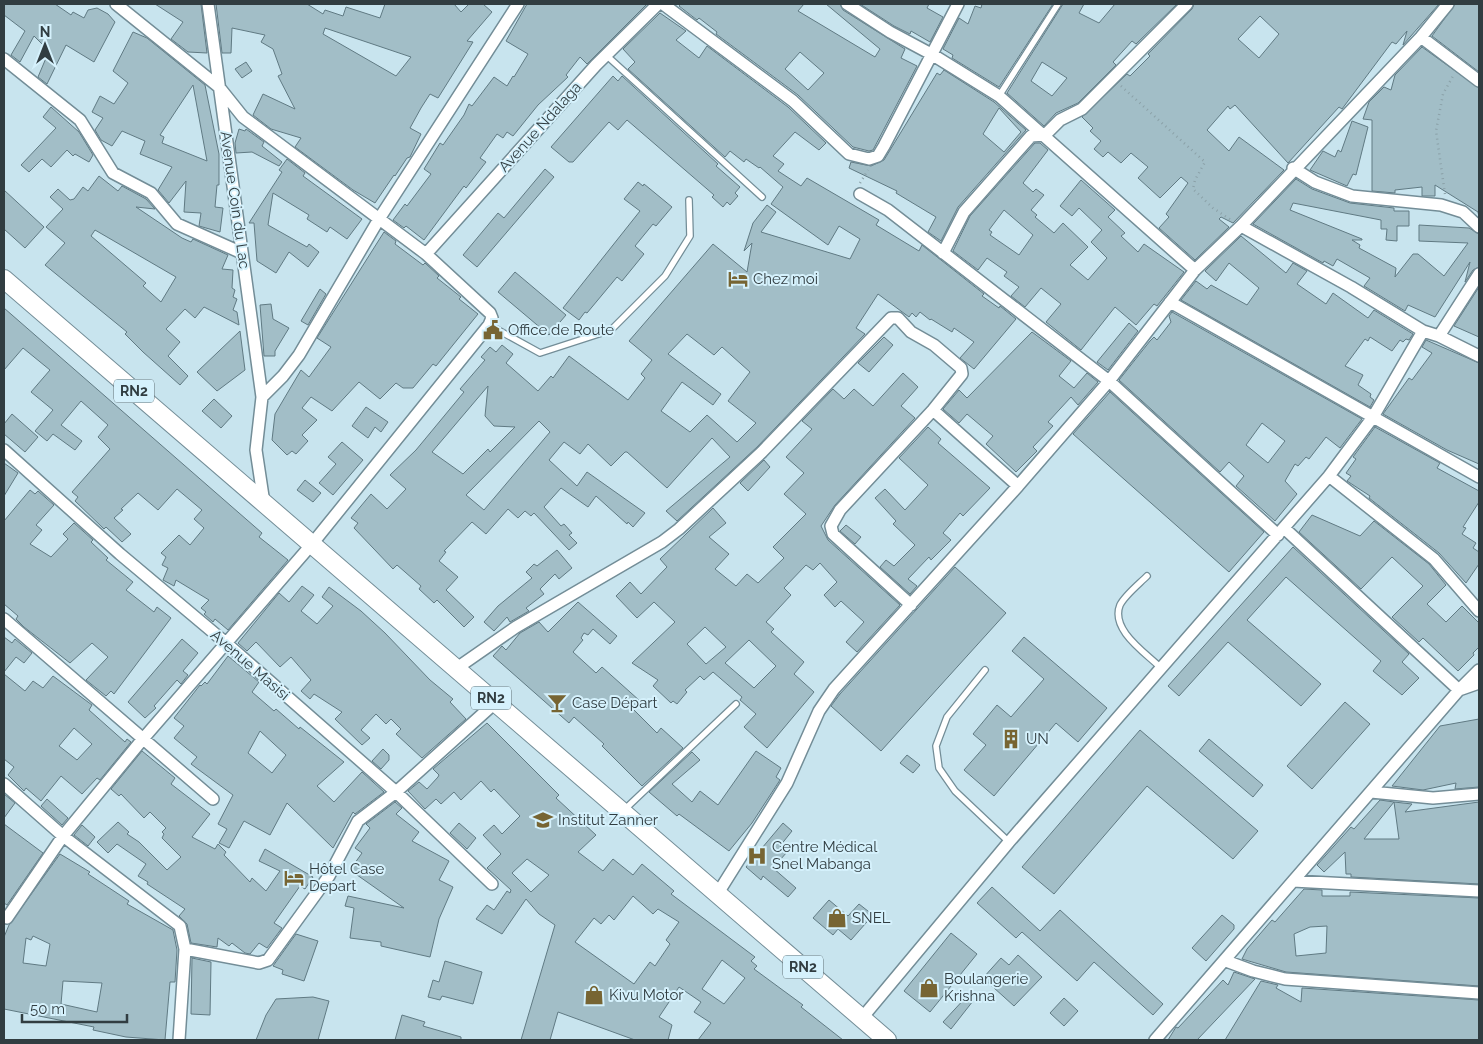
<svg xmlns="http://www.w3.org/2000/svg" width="1483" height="1044" font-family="Raleway,sans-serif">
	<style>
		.building { fill: #a2bec7; stroke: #607a83; fill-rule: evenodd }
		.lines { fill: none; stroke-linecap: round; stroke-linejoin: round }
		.service-casing { stroke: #738d97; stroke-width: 8 }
		.minor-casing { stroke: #738d97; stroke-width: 14 }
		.trunk-casing { stroke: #738d97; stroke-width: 20 }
		.path { stroke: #8ba1a8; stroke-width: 2.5; stroke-dasharray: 1 4; stroke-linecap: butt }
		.service { stroke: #fff; stroke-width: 5.5 }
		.minor { stroke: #fff; stroke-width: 11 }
		.trunk { stroke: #fff; stroke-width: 18 }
		.labels { text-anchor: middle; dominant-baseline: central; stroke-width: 4; stroke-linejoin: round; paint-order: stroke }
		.shield { fill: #d5f1fc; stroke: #627379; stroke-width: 1 }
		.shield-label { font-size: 14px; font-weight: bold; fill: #313d41 }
		.street-label { font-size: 15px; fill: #313d41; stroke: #d5f1fc }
		.poi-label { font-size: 15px; fill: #313d41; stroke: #d5f1fc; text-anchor: start }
	</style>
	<rect width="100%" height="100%" fill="#c8e4ee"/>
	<!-- building -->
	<path class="building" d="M4,4H55L71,15L73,12L84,18L88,10L97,8L108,14L115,22L94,62L66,45L47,84L38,77L49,51L34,36L20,62L11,55L25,31L4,15Z
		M155,4H201L207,53L188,52L171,39L183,22Z
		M216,4H307L323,14L325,10L343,16L346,7L380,18L385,4H454L461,12L469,4H483L492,12L467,41L473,42L438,98L430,94L421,108L410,128L421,134L410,157L407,158L395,176L394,175L375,203L353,190L295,147L301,138L271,129L253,115L263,94L295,109L278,76L282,74L273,49L261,42L265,35L232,28L231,53H222ZM325,28L411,57L396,76L323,34Z
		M527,4H647L587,64L580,57L566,75L568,77L538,105L513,136L507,132L503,138L497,134L480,158L486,162L466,188L464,186L424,240L406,226L404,228L393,220L405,204L407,206L431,174L424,169L440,143L443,145L464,115L469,104L472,106L494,77L507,86L513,76L514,77L528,54L506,41Z
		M681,4H804L798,11L875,57L880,49L826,4H840L843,10L905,49L901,58L917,66L873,150L869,151L853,147L798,95L716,34L717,32L699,18L697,20L679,6ZM800,52L824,73L808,90L785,69Z
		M860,4H929L927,8L943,17L930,42L911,31L910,34L894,26Z
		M982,4H1053L999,87L952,58L953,55L943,49L959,18L968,24L975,6L981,8Z
		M1063,4H1084L1079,13L1099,23L1115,4H1177L1136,44L1132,41L1113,62L1116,65L1078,103L1056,113L1044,126L1007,93ZM1042,62L1067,78L1052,96L1031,81Z
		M1194,4H1439L1403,45L1407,31L1396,44L1392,42L1342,109L1339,107L1288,163L1235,105L1230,109L1228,106L1207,130L1229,151L1239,137L1284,170L1233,223L1221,217L1219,219L1229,227L1195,260L1159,228L1169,217L1166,214L1188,183L1181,177L1160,198L1138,178L1148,167L1131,153L1121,163L1108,152L1103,157L1094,149L1101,141L1090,131L1093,128L1082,117L1127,74L1130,76L1150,56L1148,54L1192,9ZM1260,16L1279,34L1259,58L1238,39Z
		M1455,4H1479V72L1432,36Z
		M660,13L686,31L676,40L699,58L707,46L788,107L826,143L819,150L795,132L773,156L784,164L778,171L801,186L807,178L879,220L876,225L919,251L922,245L984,294L982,296L999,308L1000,306L1016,319L974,369L960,358L974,342L954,328L952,332L931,319L930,320L920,312L916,317L912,313L909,317L878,294L856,328L865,334L757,447L677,521L666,511L730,457L712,438L667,488L627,452H625L611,466L588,444L580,454L564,442L549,460L577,486L587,472L645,513L633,527L628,522L627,524L596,496L588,507L561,488L544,507L561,526L564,524L572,533L569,535L577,543L569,550L534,513L531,516L525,511L518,518L508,509L486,534L472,522L444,551L446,552L439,561L458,577L446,590L474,617L464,627L437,600L434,603L419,589L421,586L397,565L393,569L354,528L358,523L351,518L371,494L387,509L406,489L390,475L416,450L464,392L460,389L485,360L481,357L490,347L496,352L502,345L513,354L506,363L538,391L551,376L553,378L569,356L628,400L645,378L641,374L652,360L629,341L713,244L747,272L752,243L744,251L753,223L767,205L776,212L761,232L850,259L860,239L839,226L828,245L771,204L783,187L760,167L759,168L746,159L744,162L730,151L725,157L628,69L635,62L623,49ZM687,334L714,355L722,347L750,372L728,401L756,423L737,442L707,415L690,432L661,411L682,382L713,405L721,394L668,354ZM488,386L485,416L494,426L515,427L490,452L488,449L463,474L432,452ZM539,421L550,432L484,510L466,495Z
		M133,32L147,38L205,85L219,154V185H217L215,207L223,208L220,232L199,226L201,213L184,212L186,181L169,203L158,190L172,167L140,154L145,141L122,131L112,146L101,140L95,130L103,118L92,112L100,96L114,104L128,83L113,71ZM193,85L207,161L162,143L164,137L160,135Z
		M1422,47L1479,88V217L1478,212L1435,185V196H1422V187L1395,190V193L1372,191V120L1363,119L1369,102L1384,87L1391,90L1395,75Z
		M246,62L252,71L242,78L235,69Z
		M944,70L994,102L1026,130L958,207L941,241L928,232L936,217L896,193L897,191L849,168L851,162L871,166L884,160L937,73L940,75ZM999,108L1021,132L1004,152L983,134Z
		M613,76L618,81L622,76L718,164L716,166L740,187L735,193L738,196L730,205L727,202L723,207L712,197L714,195L627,120L618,130L609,122L573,162H569L551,147Z
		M51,107L79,132L93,155L89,162L75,154L73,156L67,150L51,167L42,159L29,172L21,165L56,128L43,117Z
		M1352,121L1368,127L1356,175L1353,174L1347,186L1310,170L1323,151L1335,157L1338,150L1341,152Z
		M239,129L245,131L246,129L264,142L262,146L282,162L279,166L252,152L236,153L235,143Z
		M1035,143H1040L1048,150L1023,183L1033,192L1036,189L1044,195L1031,210L1037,215L1035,217L1054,233L1063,223L1088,247L1070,265L1088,280L1107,258L1091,242L1102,230L1079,208L1072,216L1060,206L1081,180L1115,210L1108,217L1125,233L1121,236L1138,252L1144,244L1184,272L1157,306L1154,304L1136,325L1115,307L1081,350L1046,322L1061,304L1041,288L1025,307L1011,296L1019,287L1004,276L1007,272L987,258L978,270L953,251L970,216ZM1004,210L1033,235L1019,255L990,235L992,232L989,230Z
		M287,159L305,173L303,176L362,219L347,239L330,227L327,232L307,219L309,215L273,193L268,225L307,247L309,244L319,252L308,267L289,252L276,273L257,261L254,223H249L282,172L279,170Z
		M545,169L554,177L477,267L463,255L498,213L504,218Z
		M99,176L118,191L122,186L146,199L155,209L136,207L182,238L191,242L193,239L228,255L222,269L233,270L232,288L235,290L233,297L237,299L233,310L237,312L239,325L204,307L195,318L185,309L166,329L180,342L168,356L188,376L180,385L143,352L125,334L127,332L45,265L65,243L46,227L63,209L50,197L58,189L70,200L74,199L83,187L88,191ZM95,230L176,277L161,302L143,286L146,283L91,236Z
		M1296,179L1312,189L1350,203L1394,208V211H1409V226H1397V241L1386,240L1387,229H1381V220L1293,203L1290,210L1362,239V240H1352L1360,245L1359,248L1396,268L1395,277L1413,254H1418L1444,276L1468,243L1419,241V225L1469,228L1479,234V267L1473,270L1465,282L1470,262L1435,317L1408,305L1405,311L1364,286L1370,278L1337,259L1333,266L1324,261L1323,263L1253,224Z
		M638,182L643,186L644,184L672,207L656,226L653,224L635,246L644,254L622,281L617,277L587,313L585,312L579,320L563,308L640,211L624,199Z
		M4,190L44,227L25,248L4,229Z
		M384,232L396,241L395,244L423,265L425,263L439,276L437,278L461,297L459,299L478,314L436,366L433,364L413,388H403L396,383L380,399L359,382L332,411L311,397L302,408L317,420L302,435L308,441L296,454L292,451L287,455L272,440L275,414L301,370L309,377L331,347L317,338Z
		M1241,236L1286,273L1293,263L1307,271L1297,284L1326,304L1333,293L1368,318L1374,310L1413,334L1409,340L1406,339L1403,342L1400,340L1392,351L1370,337L1368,341L1365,339L1345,366L1363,375L1358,385L1371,394L1370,397L1374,400L1370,407L1181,300L1196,281L1207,289L1211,285L1247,305L1259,288L1229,263L1216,281L1205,271Z
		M515,272L566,315L549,335L498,292Z
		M1479,287V337L1454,326Z
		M320,289L326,294L308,325L301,321Z
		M271,304L273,319L289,328L275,351V356H264L260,305Z
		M4,308L262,533L259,537L288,560L228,630L215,619L213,622L204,614L206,612L201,608L209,600L176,580L174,586L163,580L168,568L162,565L166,557L161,553L179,535L190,545L204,528L194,519L202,510L177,489L158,510L138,493L121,509L123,510L114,518L131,534L122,542L106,527L104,529L75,501L78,497L72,492L110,449L98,437L108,425L81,401L61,425L82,441L75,450L53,434L47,441L35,431L53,410L31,392L50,370L23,348L4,370Z
		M1172,312L1362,419L1340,448L1326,437L1309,459L1306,457L1298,466L1295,464L1285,481L1297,494L1275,521L1236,486L1244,476L1229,462L1220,472L1119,380L1150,341L1154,337L1157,340L1171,322L1169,316ZM1262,423L1285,441L1268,463L1246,445Z
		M1129,323L1138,331L1108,370L1097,362Z
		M240,331L245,370L217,391L197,372Z
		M1032,332L1071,361L1059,376L1074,388L1087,373L1098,382L1078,405L1071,397L1048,422L1053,426L1033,447L1037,451L1016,472L986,444L993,436L967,414L959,423L943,409L959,390L967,398Z
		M884,337L893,345L869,372L858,363Z
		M1426,340L1479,363V464L1447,450L1383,414L1409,378L1412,380L1432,353L1422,347Z
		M903,373L918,387L901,406L915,418L835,505L821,526L828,540L900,605L857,652L846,642L864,622L841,601L835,607L824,595L837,582L820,563L813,570L806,565L784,588L791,595L766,622L774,629L771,632L804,662L794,674L814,692L767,748L744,727L756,714L740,700L742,697L713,672L704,680L700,676L685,690L687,692L677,704L673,701L671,703L653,686L658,680L632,663L675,622L654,602L637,618L616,596L630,582L641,594L667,567L660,559L713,508L726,523L709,537L729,554L715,569L736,586L747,574L758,583L784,558L773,547L806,514L784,494L804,473L786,457L812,429L802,421L833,389L844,399L854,389L873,406ZM705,627L726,647L706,664L687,644ZM749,640L776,666L754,688L725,663Z
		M1110,392L1264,532L1229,572L1073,434Z
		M214,399L232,416L221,428L202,411Z
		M366,407L388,422L381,432L375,427L368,438L352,426Z
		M12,414L38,437L25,452L4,434V424Z
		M928,427L941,439L938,443L990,488L963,516L960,513L943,533L951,540L931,560L929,557L908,579L917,586L910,594L880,567L886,560L894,566L915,545L893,524L896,521L875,498L885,489L905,510L928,485L899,458Z
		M1375,427L1440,463L1437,468L1479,491V502L1463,527L1466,528L1462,534L1476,543L1473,548L1479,552V564L1466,583L1439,553L1369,498L1370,496L1347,481L1351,476L1346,473L1356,459L1353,457Z
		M342,442L363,460L333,495L319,483L336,464L328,457Z
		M764,460L770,467L748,491L740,483Z
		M4,463L18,473L4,496Z
		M305,480L321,493L313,502L297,490Z
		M30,490L35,494L38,491L54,505L36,525L42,530L30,544L51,557L68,539L63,534L74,523L93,540L91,542L108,558L106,560L133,582L126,590L154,612L157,607L171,618L114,694L111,691L106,696L86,680L108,657L92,643L70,663L24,627L16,619L18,616L4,604V521Z
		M1312,515L1360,536L1374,521L1429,564L1446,585L1427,604L1446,622L1462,606L1479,623V647L1473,653L1474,655L1458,671L1423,638L1419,642L1392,617L1423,586L1392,557L1361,589L1299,532Z
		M846,525L861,537L855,544L840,531Z
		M1293,547L1409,654L1402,662L1419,678L1402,695L1373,671L1381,661L1286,577L1247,620L1321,684L1301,706L1228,642L1179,696L1168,686Z
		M557,550L572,568L559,579L555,574L540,589L544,594L526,608L529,611L510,622L507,617L494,631L484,622L498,606L532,578L526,572L534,564L537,566Z
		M955,567L1006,613L881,751L831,706L840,694Z
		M302,586L314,595L301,611L317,624L333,606L322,597L329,587L361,611L385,633L430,680L453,699L450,702L466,719L422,758L396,734L401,729L391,719L386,724L376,714L361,730L370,738L362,745L335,719L342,712L314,694L310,699L301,691L311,680L291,657L280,667L256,642L247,651L238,643L279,593L289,602Z
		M578,602L617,636L610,644L593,629L588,635L584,633L581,638L583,640L573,652L596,673L602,667L640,701L632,708L657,733L661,728L683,748L642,786L602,746L604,744L574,717L569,723L493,656L502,646L506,650L520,633L539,622L548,632Z
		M4,637L12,643L15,639L32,653L24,663L16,657L4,672Z
		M1024,637L1107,708L1078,742L1056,723L994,796L964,770L986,745L973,734L997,705L1011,717L1044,679L1012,651Z
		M182,639L198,653L183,671L188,675L181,684L177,680L154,706L156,708L145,718L128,702Z
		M228,656L259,682L252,692L274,711L276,709L299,729L300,727L344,762L317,786L334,802L362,772L384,792L355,814L353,812L333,848L287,803L270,835L244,821L229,848L219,843L227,829L218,824L233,795L191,764L197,757L174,738L184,726L174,718L200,685L201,686L205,682L207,684ZM260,731L286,755L272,773L248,753Z
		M4,674L25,691L33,681L43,688L53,676L92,705L89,710L125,742L127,739L131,742L100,780L97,778L82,794L61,776L41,801L26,788L24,791L8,775L14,767L4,759ZM74,728L92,744L77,760L59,746Z
		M1345,702L1370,724L1312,789L1287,766Z
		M1479,719V787L1455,789L1456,783L1423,790L1392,786L1440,726Z
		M487,723L559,795L556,798L596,835L578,852L603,871L613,859L633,875L642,864L674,891L671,894L755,957L751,961L757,966L754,969L803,1005L801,1007L843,1040H698L711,1023L694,1012L701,1002L679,987L659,1017L672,1025L668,1040H635L558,1012L550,1040H521L555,925L539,914L526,899L502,934L476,919L487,905L494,910L507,891L510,893L511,890L487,868L501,854L483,835L494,825L502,834L520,816L494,789L491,792L481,781L461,800L454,792L441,804L436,799L425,809L408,791L419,782L427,789L438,777L439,775L433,769ZM527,859L549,875L531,892L512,873ZM633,896L653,914L658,909L679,922L666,940L670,944L655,966L650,962L634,984L575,942L594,918L601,924L609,915L614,920ZM722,960L745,978L724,1004L702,989Z
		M1140,730L1258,831L1233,859L1147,786L1054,894L1022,867Z
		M1209,739L1263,785L1253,797L1199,751Z
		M383,749L389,755V760L381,769L372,761Z
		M142,751L175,778L171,784L210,814L192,837L215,849L218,844L226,852L224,855L250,882L252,878L266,891L280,871L259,861L265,849L313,877L305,889L300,886L274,923L282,928L267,948L259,943L250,954L245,953L232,943L229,946L218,938L217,947L191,943L187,924L179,916L185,909L147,884L148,882L138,876L146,864L117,844L108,853L97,842L118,822L129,832L127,834L139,842L167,870L181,857L162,838L164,834L162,832L166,828L150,812L144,818L121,794L119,796L111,789Z
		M756,751L781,768L776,777L780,780L752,823L729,851L679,814L677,816L649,792L692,752L700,760L672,784L692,802L700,791L718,805Z
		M907,755L920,765L913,773L900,763Z
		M4,794L15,803L4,818Z
		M47,799L68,818L62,825L41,806Z
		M1380,800L1394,802L1364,839H1399L1394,802L1412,804L1405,812L1479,802V884L1351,877V874H1346L1345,852L1324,872L1317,865L1351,827L1354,829Z
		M395,802L402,808L396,814L419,832L412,841L449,861L439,880L453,887L439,919L430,957L381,946V942L350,938L354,908L345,906L348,896L404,908L350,870L362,853L355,848L370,828L366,824Z
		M459,823L476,838L467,849L450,833Z
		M783,823L792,831L780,846L787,852L773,868L796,888L788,897L763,876L761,880L746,867Z
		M4,824L43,853L7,905L4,903Z
		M82,825L95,837L88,846L74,835Z
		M60,854L90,872L88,874L129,901L127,904L173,930L177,950L175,982H170L165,1040L126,1037L93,1030L94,1027L4,1009V937L9,925ZM33,936L50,944L46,966L23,963L26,938L31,940ZM63,981L102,983L97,1012L61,1004Z
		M992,887L1040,931L1060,910L1163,1004L1153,1015L1094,962L1077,981L1022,932L1016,938L977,903Z
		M1304,889L1322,890V896H1350V892L1479,898V986L1286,972L1242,959L1247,949L1272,920L1275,922ZM1327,926L1326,953L1296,956L1294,934L1310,927Z
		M829,900L848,916L859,904L873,915L851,940L838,929L833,935L813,918Z
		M1222,915L1234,925V929L1206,961L1192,948Z
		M951,933L977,954L930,1012L904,991Z
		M296,934L318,941L304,981L282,974L283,970L273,966Z
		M1018,955L1042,977L1014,1006L983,978L1001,958L1009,965Z
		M192,958L211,962L210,1015L191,1014Z
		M445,961L482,972L473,1004L442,996L440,1000L428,997L433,980L439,982Z
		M1234,972L1255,979L1197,1040H1168L1176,1027L1178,1028L1223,980L1228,985Z
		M1261,981L1278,985L1276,988L1301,1002L1302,988L1479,1000V1040H1225Z
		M967,996L973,1001L951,1029L943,1022Z
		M313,997L329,1001L318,1040H256L266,1015L276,999Z
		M1064,998L1078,1011L1064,1026L1050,1013Z
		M402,1015L425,1022L423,1026L461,1037V1040H395Z"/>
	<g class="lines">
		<defs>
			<path id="service" d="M606,55L762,197
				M999,96L1058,4
				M489,325L540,353L611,330L665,276L690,236L689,200
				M1147,576C1139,584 1125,595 1120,605C1110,630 1146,653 1161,668
				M985,670L947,717L936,746L939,768L955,791L1009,842
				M623,811L736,704"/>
			<path id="minor" d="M208,4L262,397L256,450L264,503
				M663,4L793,101L849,154L869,159L878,156L884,146L958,4
				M847,4L890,32L933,55L999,96L1195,270
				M1421,37L1479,81
				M4,59L80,120L113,173L151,193L177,224L242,253
				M1293,168L1315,182L1352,196L1441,205L1463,212L1479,227
				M860,194L888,210L1109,381L1278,535
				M1241,226L1351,287L1423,331L1439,336L1479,356
				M943,253L964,212L1031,136L1045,135L1060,120L1082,109L1187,4
				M426,254L596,65L658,4
				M1170,302L1479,477
				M1439,336L1479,274
				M262,397L283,376L299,355L379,219L518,4
				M933,410L1018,486
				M4,450L120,554L226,643L396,792L492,884
				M1329,476L1434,559L1479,611
				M1284,528L1459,690L1479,683
				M4,619L213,799
				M457,668L516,627L662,542L679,529L762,452L891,318H898L911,332L934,345L961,368L962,374L933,410L840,510L831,526L833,534L911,605
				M4,784L63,836L180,926L185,949L179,1040
				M1371,792L1433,798L1479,794
				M1293,881L1479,891
				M718,893L787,783L819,711L834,689L1018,486L1109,381L1195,270L1241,226L1421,37L1448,4
				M4,916L7,918L63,836L142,740L312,544L489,325L492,318L490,313L426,254L243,117L219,87L116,4
				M185,949L259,963L268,960L329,876L358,821L396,792L496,702
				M1226,961L1253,971L1285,979L1479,993
				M862,1018L1009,842L1329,476L1373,417L1423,331
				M1155,1040L1459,690L1479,670"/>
			<path id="trunk" d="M4,279L887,1040"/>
		</defs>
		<!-- service casing -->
		<use href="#service" class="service-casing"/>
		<!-- minor casing -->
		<use href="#minor" class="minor-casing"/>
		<!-- trunk casing -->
		<use href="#trunk" class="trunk-casing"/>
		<!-- path -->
		<path class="path" d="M1121,86L1205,162L1195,180L1193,189L1213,208L1231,220
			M860,183L868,170
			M1445,194L1436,131L1443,94L1453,76"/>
		<!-- service -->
		<use href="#service" class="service"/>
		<!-- minor -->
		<use href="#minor" class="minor"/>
		<!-- trunk -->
		<use href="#trunk" class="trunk"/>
	</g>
	<!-- icons -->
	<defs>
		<symbol id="hotel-bare" viewBox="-9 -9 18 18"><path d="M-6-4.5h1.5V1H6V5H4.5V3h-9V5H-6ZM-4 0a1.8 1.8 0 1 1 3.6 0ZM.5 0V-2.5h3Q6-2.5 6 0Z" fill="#776533" stroke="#d5f1fc" stroke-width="2.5" paint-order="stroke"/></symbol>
		<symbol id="civic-bare" viewBox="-9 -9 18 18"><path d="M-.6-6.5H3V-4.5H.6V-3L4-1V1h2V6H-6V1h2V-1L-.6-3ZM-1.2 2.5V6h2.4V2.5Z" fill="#776533" stroke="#d5f1fc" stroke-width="2.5" paint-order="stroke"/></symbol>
		<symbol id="bar-bare" viewBox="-9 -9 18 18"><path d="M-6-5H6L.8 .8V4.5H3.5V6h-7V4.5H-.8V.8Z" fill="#776533" stroke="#d5f1fc" stroke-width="2.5" paint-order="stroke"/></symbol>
		<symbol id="building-bare" viewBox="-9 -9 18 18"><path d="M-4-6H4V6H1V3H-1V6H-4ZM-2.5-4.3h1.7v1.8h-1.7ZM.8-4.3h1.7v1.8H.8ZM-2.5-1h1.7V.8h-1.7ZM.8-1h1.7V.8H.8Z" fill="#776533" stroke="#d5f1fc" stroke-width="2.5" paint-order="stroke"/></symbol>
		<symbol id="school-bare" viewBox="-9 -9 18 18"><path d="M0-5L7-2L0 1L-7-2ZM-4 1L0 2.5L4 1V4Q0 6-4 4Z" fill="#776533" stroke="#d5f1fc" stroke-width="2.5" paint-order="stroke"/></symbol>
		<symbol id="hospital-bare" viewBox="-9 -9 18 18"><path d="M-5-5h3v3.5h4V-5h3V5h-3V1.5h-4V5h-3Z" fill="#776533" stroke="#d5f1fc" stroke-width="2.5" paint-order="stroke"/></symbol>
		<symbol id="shop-bare" viewBox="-9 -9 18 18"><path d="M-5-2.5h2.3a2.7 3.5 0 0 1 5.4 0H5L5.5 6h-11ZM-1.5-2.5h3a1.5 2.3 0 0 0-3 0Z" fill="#776533" stroke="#d5f1fc" stroke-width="2.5" paint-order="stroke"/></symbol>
	</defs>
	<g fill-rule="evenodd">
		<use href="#hotel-bare" x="724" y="265" width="28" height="28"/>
		<use href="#civic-bare" x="479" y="316" width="28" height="28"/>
		<use href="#bar-bare" x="543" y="689" width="28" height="28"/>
		<use href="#building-bare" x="997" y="725" width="28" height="28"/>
		<use href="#school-bare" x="529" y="806" width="28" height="28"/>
		<use href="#hospital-bare" x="743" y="842" width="28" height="28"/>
		<use href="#hotel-bare" x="280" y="864" width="28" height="28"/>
		<use href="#shop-bare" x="823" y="904" width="28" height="28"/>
		<use href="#shop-bare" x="915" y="974" width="28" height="28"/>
		<use href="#shop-bare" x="580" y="981" width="28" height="28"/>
	</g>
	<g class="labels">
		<!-- shield labels -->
		<g class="shield">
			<rect x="114" y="379.5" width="40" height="23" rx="4"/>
			<rect x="471" y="686.5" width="40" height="23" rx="4"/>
			<rect x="783" y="955.5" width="40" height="23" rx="4"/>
		</g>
		<g class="shield-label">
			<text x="134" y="391">RN2</text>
			<text x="491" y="698">RN2</text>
			<text x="803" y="967">RN2</text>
		</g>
		<!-- street labels -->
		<g class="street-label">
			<text transform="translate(540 127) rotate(-48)">Avenue Ndalaga</text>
			<text transform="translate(235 200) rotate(82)">Avenue Coin du Lac</text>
			<text transform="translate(250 665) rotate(41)">Avenue Masisi</text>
		</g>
		<!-- poi labels -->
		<g class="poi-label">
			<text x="753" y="279">Chez moi</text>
			<text x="508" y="330">Office de Route</text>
			<text x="572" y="703">Case Départ</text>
			<text x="1026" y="739">UN</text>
			<text x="558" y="820">Institut Zanner</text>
			<text x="772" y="847">Centre Médical<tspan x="772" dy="17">Snel Mabanga</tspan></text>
			<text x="309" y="869">Hôtel Case<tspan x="309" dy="17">Depart</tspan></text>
			<text x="852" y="918">SNEL</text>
			<text x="944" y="979">Boulangerie<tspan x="944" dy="17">Krishna</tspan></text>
			<text x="609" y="995">Kivu Motor</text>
		</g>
	</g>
	<!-- border -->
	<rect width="1483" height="1044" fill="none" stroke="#313d41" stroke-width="10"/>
	<!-- north arrow -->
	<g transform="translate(45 45)" stroke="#d5f1fc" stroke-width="4" paint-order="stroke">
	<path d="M0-4L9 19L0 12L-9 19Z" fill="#313d41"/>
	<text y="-8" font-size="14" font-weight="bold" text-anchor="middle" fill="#313d41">N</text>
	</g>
	<!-- scale -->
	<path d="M22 1014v8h105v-8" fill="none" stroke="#313d41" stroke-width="2.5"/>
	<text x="30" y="1014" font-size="15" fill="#313d41" stroke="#d5f1fc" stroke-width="4" paint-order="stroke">50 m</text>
</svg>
